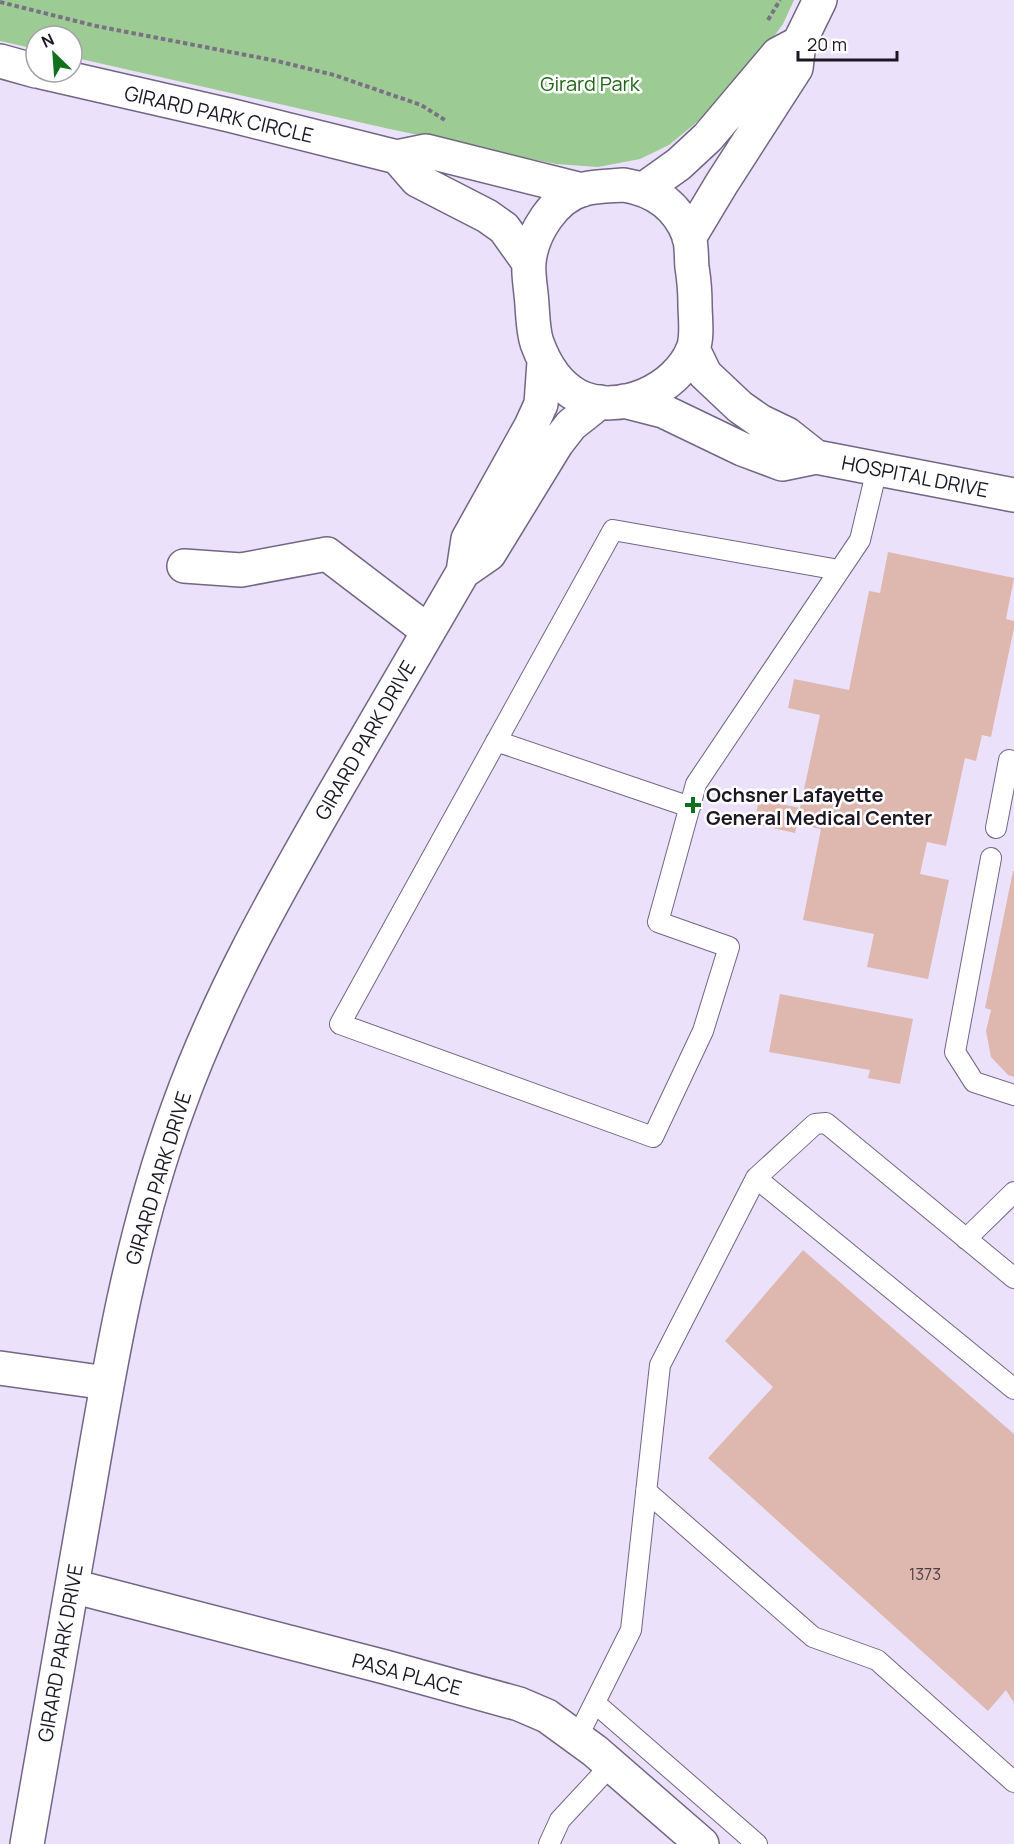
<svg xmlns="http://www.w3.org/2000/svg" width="1014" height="1844" font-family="Manrope,sans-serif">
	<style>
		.green { fill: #9ccb94 }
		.building { fill: #deb8af }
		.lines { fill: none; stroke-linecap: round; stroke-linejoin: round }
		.lane-casing { stroke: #726682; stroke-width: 22 }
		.street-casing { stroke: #726682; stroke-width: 36 }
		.path { stroke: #7a7284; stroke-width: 4; stroke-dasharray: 4.5 3; stroke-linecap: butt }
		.lane { stroke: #fff; stroke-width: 20 }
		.street { stroke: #fff; stroke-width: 33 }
		.poi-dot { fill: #10701e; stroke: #fff; stroke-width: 2 }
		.labels { text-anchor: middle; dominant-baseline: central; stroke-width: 5; stroke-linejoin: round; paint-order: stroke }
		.number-label { font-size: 16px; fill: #4c3f45 }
		.park-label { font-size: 20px; fill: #1f6615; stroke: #fff }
		.street-label { font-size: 20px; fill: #1c1722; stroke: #fff }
		.poi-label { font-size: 20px; font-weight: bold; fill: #1c1722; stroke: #fff; text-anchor: start }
	</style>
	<rect width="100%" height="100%" fill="#ece1fa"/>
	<!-- green -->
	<path class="green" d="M0,0H794L783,24L750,69L709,112L669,145L640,159L598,167L556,164L385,128L72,57V36H36V49L0,41Z"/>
	<!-- building -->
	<path class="building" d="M888,552L1014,578L1006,619L1014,621V628L991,737L982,735L976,761L965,758L946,846L927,842L920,874L949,880L928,979L867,967L874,934L803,920L821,829L797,824L795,833L754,824L759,799L800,808L820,715L788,708L794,679L849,690L869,591L880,593Z
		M1013,871H1014V1077L1008,1075L991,1057L986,1031L991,1010L985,1008Z
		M780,994L913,1019L900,1084L868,1078L870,1070L769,1052Z
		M803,1250L1014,1434V1703L1006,1690L988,1711L708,1458L773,1387L725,1341Z"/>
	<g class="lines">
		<defs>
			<path id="lane" d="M839,570L613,530L340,1024L653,1137L703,1031L729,947L658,922L696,784L860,540L877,469
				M496,741L690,807
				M996,828L1009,760
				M991,858L955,1052L974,1082L1014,1095
				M756,1178L815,1124L826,1123L1014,1278
				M966,1239L1014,1192
				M646,1491L813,1637L877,1660L1014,1782
				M595,1703L757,1844
				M577,1738L631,1630L660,1365L756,1178L1014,1389
				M549,1844L560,1820L611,1765"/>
			<path id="street" d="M0,61L36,71
				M41,72L229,115L397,157L426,151L582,190
				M397,157L417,180L487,216L504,228L529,263
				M624,185C655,190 678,206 689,236C692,245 691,257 692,267C694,280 695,292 695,304C695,318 698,336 693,349C677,390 618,416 578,396C557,385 545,365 537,343C532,328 533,309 531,294C530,283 528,272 529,262C532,233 554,197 584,189C597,186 611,186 624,185Z
				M644,189L679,164L708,137L778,54L799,43
				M689,238L722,183L796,68L799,43L820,0
				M693,349L705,374L740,407L760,421L787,434L816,457
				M624,401L663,411L742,449L782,464L816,457L1014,495
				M184,566L241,570L327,554L428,631
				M463,572L489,554L557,443L571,425L600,402
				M0,1368L107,1383
				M72,1586L385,1667L519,1704L547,1716L595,1751L702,1844
				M27,1844C47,1727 68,1611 88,1494C110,1364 132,1233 178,1108C217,999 274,898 332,797C376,722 419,647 463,572L468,539L531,426L541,404L544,362"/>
		</defs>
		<!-- lane casing -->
		<use href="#lane" class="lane-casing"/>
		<!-- street casing -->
		<use href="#street" class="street-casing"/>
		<!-- path -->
		<path class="path" d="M0,2L96,26L277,61L334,75L421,105L445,120
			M768,20L780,0"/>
		<!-- lane -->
		<use href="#lane" class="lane"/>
		<!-- street -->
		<use href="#street" class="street"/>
	</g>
	<!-- markers -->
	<path class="poi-dot" d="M690 796h6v6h6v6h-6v6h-6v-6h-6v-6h6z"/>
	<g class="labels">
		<!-- number labels -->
		<g class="number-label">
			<text x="925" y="1574">1373</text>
		</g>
		<!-- park labels -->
		<g class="park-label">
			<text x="590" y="83">Girard Park</text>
		</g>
		<!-- street labels -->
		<g class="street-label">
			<text transform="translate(219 114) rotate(13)">GIRARD PARK CIRCLE</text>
			<text transform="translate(915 476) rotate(11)">HOSPITAL DRIVE</text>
			<text transform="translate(365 740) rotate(-60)">GIRARD PARK DRIVE</text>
			<text transform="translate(158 1178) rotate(-73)">GIRARD PARK DRIVE</text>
			<text transform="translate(60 1653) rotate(-80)">GIRARD PARK DRIVE</text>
			<text transform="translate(407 1674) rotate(15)">PASA PLACE</text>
		</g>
		<!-- poi labels -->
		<g class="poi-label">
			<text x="706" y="794">Ochsner Lafayette<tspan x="706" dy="23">General Medical Center</tspan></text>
		</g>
	</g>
	<!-- north arrow -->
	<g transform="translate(54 54) rotate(335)"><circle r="28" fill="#ffffff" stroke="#a4a2a7" stroke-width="1.5"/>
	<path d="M0-4.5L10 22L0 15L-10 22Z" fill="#10701e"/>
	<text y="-9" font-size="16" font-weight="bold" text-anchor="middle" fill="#1c1722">N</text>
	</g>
	<!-- scale -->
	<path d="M798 51v9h99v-9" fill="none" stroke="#1c1722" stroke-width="3"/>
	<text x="807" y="51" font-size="18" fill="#1c1722" stroke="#ffffff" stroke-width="4.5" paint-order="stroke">20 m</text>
</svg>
